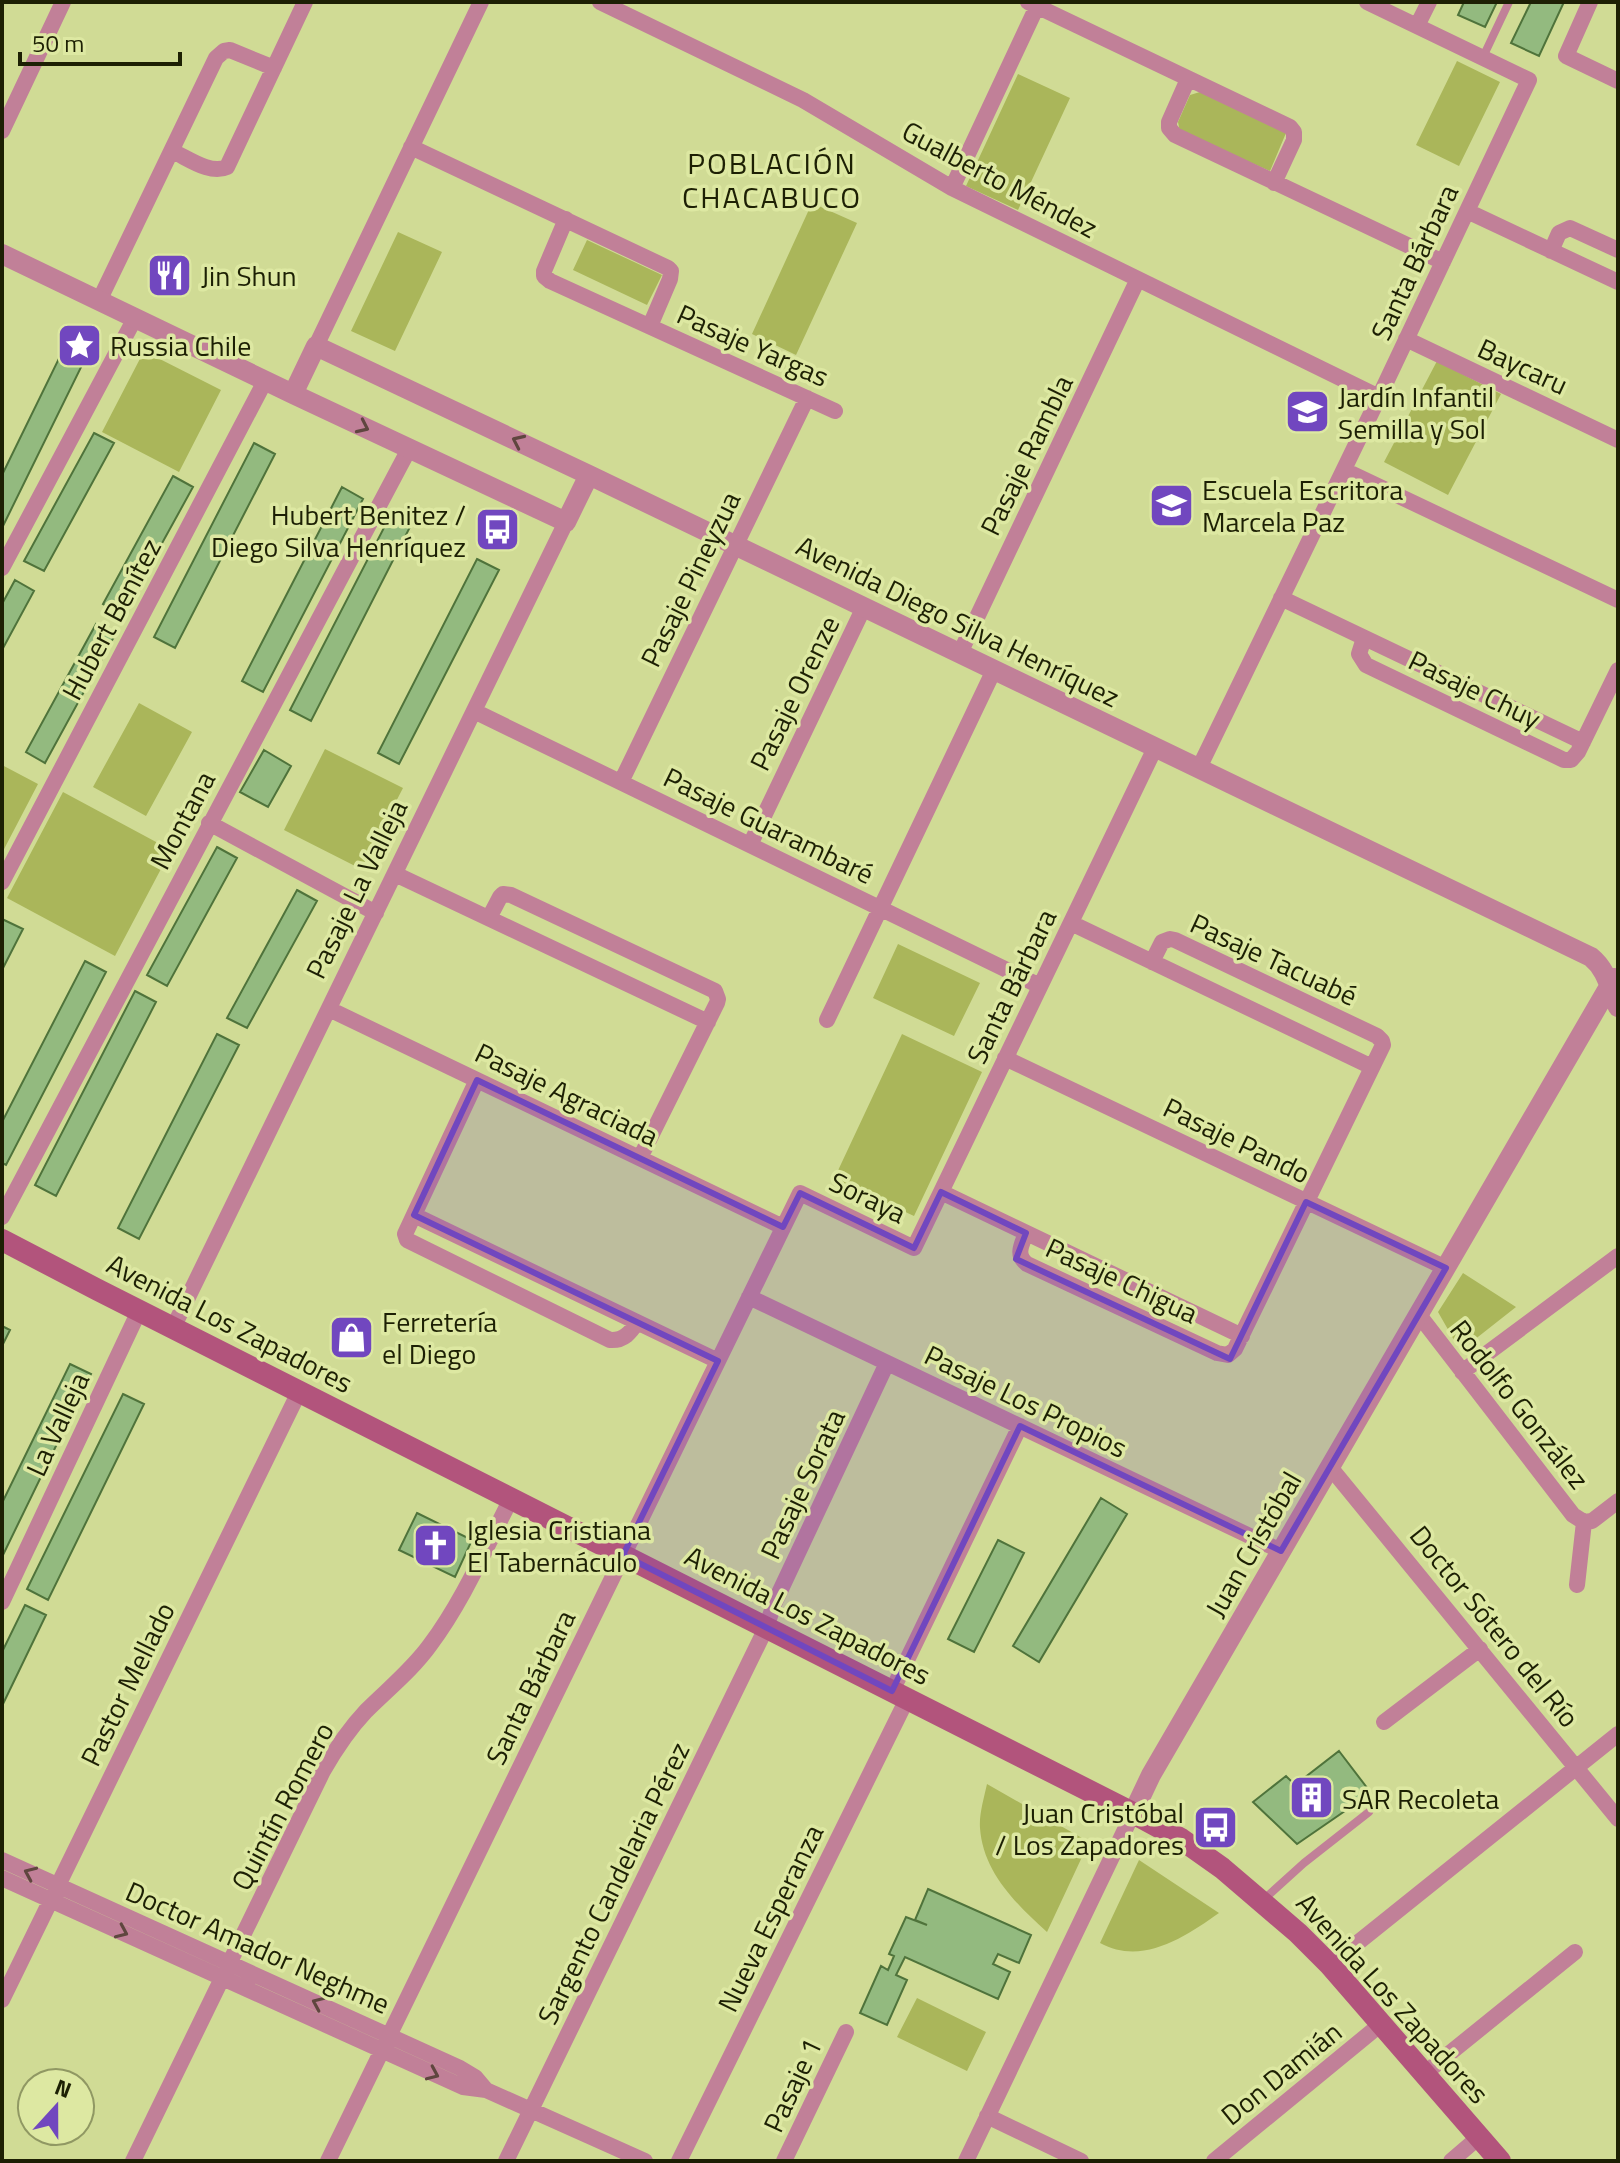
<svg xmlns="http://www.w3.org/2000/svg" width="1620" height="2163" font-family="'Titillium Web',sans-serif">
	<style>
		.green { fill: #aab65a }
		.building { fill: #93ba7f; stroke: #4f733b; stroke-width: 2 }
		.lines { fill: none; stroke-linecap: round; stroke-linejoin: round }
		.service { stroke: #c18098; stroke-width: 8 }
		.minor { stroke: #c18098; stroke-width: 16 }
		.tertiary { stroke: #c18098; stroke-width: 20 }
		.secondary { stroke: #b2547c; stroke-width: 22 }
		.oneway { stroke: #5f463f }
		.marked { fill: #7147bf; fill-opacity: 0.2; stroke: #7147bf; stroke-width: 6; stroke-linejoin: round }
		.labels { text-anchor: middle; dominant-baseline: central; stroke-width: 7; stroke-linejoin: round; paint-order: stroke }
		.street-label { font-size: 28px; fill: #1d2004; stroke: #dde8a2 }
		.poi-label { font-size: 28px; fill: #1d2004; stroke: #dde8a2; text-anchor: start }
		.neighbourhood-label { font-size: 30px; letter-spacing: 2px; fill: #1d2004; stroke: #dde8a2 }
	</style>
	<rect width="100%" height="100%" fill="#d0db95"/>
	<!-- green -->
	<path class="green" d="M1457,61L1500,82L1459,166L1416,145Z
		M1018,74L1070,98L1018,210L966,186Z
		M1200,92L1286,133L1270,171L1180,132L1178,122L1190,95Z
		M812,203L857,223L796,355L752,334Z
		M398,232L442,252L395,351L351,331Z
		M587,240L662,275L647,305L573,270Z
		M144,351L221,390L179,472L102,432Z
		M1437,361L1501,394L1448,495L1384,462Z
		M139,703L192,732L146,816L93,787Z
		M325,749L403,788L361,869L284,830Z
		M2,765L38,784L2,853Z
		M63,792L171,850L115,956L7,898Z
		M898,944L980,983L954,1036L873,998Z
		M902,1034L982,1072L914,1216L834,1179Z
		M1463,1273L1516,1307L1469,1344L1454,1340L1438,1312Z
		M987,1784L1089,1842L1047,1932C1016,1904 983,1872 980,1828C979,1814 984,1798 987,1784Z
		M1139,1860L1219,1913C1185,1937 1142,1966 1100,1943Z
		M917,1998L986,2032L967,2071L897,2037Z"/>
	<!-- building -->
	<path class="building" d="M1464,2H1497L1485,27L1458,15Z
		M1531,2H1564L1539,56L1511,43Z
		M165,256L188,266L175,294L152,284Z
		M67,342L88,353L2,528V475Z
		M94,433L114,443L44,571L24,561Z
		M254,443L275,454L175,648L154,637Z
		M173,476L193,487L123,614L103,604Z
		M342,487L363,499L263,692L242,681Z
		M390,516L410,527L311,721L290,710Z
		M477,559L499,570L399,764L378,753Z
		M15,580L34,591L2,650V604Z
		M96,624L115,635L45,763L26,752Z
		M264,750L291,766L268,807L240,792Z
		M217,847L237,858L167,986L147,975Z
		M297,890L317,901L247,1028L227,1018Z
		M2,919L23,929L2,970Z
		M85,961L106,972L6,1165L2,1163V1122Z
		M135,991L156,1002L56,1196L35,1185Z
		M217,1034L239,1045L139,1239L118,1228Z
		M346,1319L369,1330L355,1356L333,1345Z
		M2,1326L10,1330L2,1346Z
		M70,1364L91,1374L2,1557V1503Z
		M123,1394L144,1404L48,1600L27,1589Z
		M1101,1498L1127,1514L1039,1662L1013,1646Z
		M417,1513L472,1540L455,1577L399,1550Z
		M998,1540L1024,1553L974,1652L948,1639Z
		M25,1605L46,1615L2,1706V1652Z
		M1339,1751L1371,1793L1297,1844L1253,1802L1286,1776L1295,1785Z
		M928,1889L1031,1935L1019,1963L998,1954L993,1964L1010,1972L998,1999L905,1957L896,1975L907,1980L887,2025L860,2013L881,1966L888,1970L894,1956L889,1954L906,1917L927,1925L915,1920Z"/>
	<g class="lines">
		<!-- service -->
		<path class="service" d="M1483,57L1509,2
			M1262,1901L1304,1863L1369,1812"/>
		<!-- minor -->
		<path class="minor" d="M600,2L803,100L952,188L1379,397
			M1028,2L1290,127L1294,132V140L1274,183
			M1590,2L1566,56L1618,81
			M1417,26L1429,2
			M1188,79L1169,122V128L1175,135L1443,262
			M2,131L63,2
			M411,147L668,268L671,271L670,279L650,326
			M172,151C188,158 210,175 227,167L305,2
			M952,188L1039,2
			M1467,211L1618,282
			M566,219L544,271V276L550,281L835,411
			M1551,251L1559,233L1570,228L1618,250
			M99,301L216,58L224,51L230,50L274,68
			M1406,339L1618,440
			M316,346L481,2
			M1344,470L1618,600
			M2,568L135,318
			M1281,598L1583,742
			M1364,638L1359,654L1366,665L1564,760H1571L1578,752L1618,670
			M960,653L1138,279
			M474,711L1040,986
			M1199,768L1379,397L1529,80L1367,2
			M621,782L807,398
			M209,823L376,913
			M750,845L864,607
			M395,874L708,1022
			M2,882L265,381
			M489,918L500,897L503,894L511,895L715,991L718,999L717,1003L640,1158
			M1071,923L1372,1067
			M329,1009L783,1227
			M827,1020L994,670
			M1005,1058L1446,1268
			M477,1080L405,1234L407,1240L610,1340C624,1341 631,1332 637,1322
			M941,1192L1242,1336
			M414,1215L718,1361
			M2,1217L409,449
			M1026,1233C1022,1244 1015,1255 1027,1264L1217,1353L1228,1355L1235,1349L1383,1045L1382,1041L1377,1036L1175,940L1170,939L1162,942L1152,962
			M749,1297L1281,1551
			M1419,1315L1573,1515L1584,1522
			M173,1328L566,522
			M1462,1372L1618,1256
			M1330,1467L1618,1819
			M1584,1522L1592,1521L1618,1501
			M1577,1585L1584,1522
			M2,1602L139,1311
			M892,1691L1020,1426
			M1384,1722L1480,1649
			M2,1860L460,2068L475,2077L486,2090
			M2,1878L463,2087L486,2090L645,2161
			M1330,1965L1618,1734
			M2,2000L299,1392
			M1424,2074L1575,1952
			M987,2116L1081,2161
			M133,2161L323,1771C335,1750 349,1729 366,1711C388,1689 412,1670 430,1645C463,1601 486,1547 511,1499
			M328,2161L800,1193L914,1248L1155,748
			M506,2161L766,1628L774,1604L887,1363
			M679,2161L907,1699
			M784,2161L846,2032
			M966,2161L1133,1813
			M1214,2161L1381,2024
			M1451,2161L1479,2137"/>
		<!-- tertiary -->
		<path class="tertiary" d="M2,254L293,394L566,522L589,475
			M293,394L316,346L589,475L1591,957C1608,971 1609,989 1618,1007
			M1133,1813L1151,1775L1614,978"/>
		<!-- secondary -->
		<path class="secondary" d="M2,1240L98,1290L1133,1813L1181,1839L1222,1868L1298,1933L1330,1965L1500,2161"/>
	</g>
	<!-- one-way arrows -->
	<defs><path id="oneway-chevron" d="M-2-3.5L2.5 0L-2 3.5" fill="none" stroke-width="1.6" stroke-linecap="round" stroke-linejoin="round" transform="scale(2)"/></defs>
	<g class="oneway">
		<use href="#oneway-chevron" transform="translate(363 427) rotate(25)"/>
		<use href="#oneway-chevron" transform="translate(518 441) rotate(-155)"/>
		<use href="#oneway-chevron" transform="translate(30 1873) rotate(-156)"/>
		<use href="#oneway-chevron" transform="translate(122 1932) rotate(24)"/>
		<use href="#oneway-chevron" transform="translate(318 2003) rotate(-156)"/>
		<use href="#oneway-chevron" transform="translate(433 2074) rotate(24)"/>
	</g>
	<!-- marked area -->
	<path class="marked" d="M477,1080L783,1227L800,1193L914,1248L941,1192L1026,1233L1016,1259L1230,1359L1306,1202L1446,1268L1281,1551L1020,1426L892,1691L623,1555L718,1361L414,1215Z"/>
	<!-- icons -->
	<defs>
		<symbol id="restaurant-square" viewBox="-11 -11 22 22"><rect x="-9" y="-9" width="18" height="18" rx="4" fill="#7147bf" stroke="#dde8a2"/><path d="M-5-6h1v4h1v-4h1v4h1v-4h1v5L-1.5 .5V6h-2V.5L-5-1ZM5-6V6H3V1.5H1.5Q1.5-4 5-6Z" fill="#fff"/></symbol>
		<symbol id="sight-square" viewBox="-11 -11 22 22"><rect x="-9" y="-9" width="18" height="18" rx="4" fill="#7147bf" stroke="#dde8a2"/><path d="M0-6L1.8-2.2L6-1.7L2.9 1.2L3.7 5.4L0 3.3L-3.7 5.4L-2.9 1.2L-6-1.7L-1.8-2.2Z" fill="#fff"/></symbol>
		<symbol id="school-square" viewBox="-11 -11 22 22"><rect x="-9" y="-9" width="18" height="18" rx="4" fill="#7147bf" stroke="#dde8a2"/><path d="M0-5L7-2L0 1L-7-2ZM-4 1L0 2.5L4 1V4Q0 6-4 4Z" fill="#fff"/></symbol>
		<symbol id="bus-square" viewBox="-11 -11 22 22"><rect x="-9" y="-9" width="18" height="18" rx="4" fill="#7147bf" stroke="#dde8a2"/><path d="M-5-6H5V4H4V6H2V4H-2V6H-4V4H-5ZM-3.5-4V0h7V-4ZM-3.5 1.2v1.5H-2V1.2ZM2 1.2v1.5H3.5V1.2Z" fill="#fff"/></symbol>
		<symbol id="shop-square" viewBox="-11 -11 22 22"><rect x="-9" y="-9" width="18" height="18" rx="4" fill="#7147bf" stroke="#dde8a2"/><path d="M-5-2.5h2.3a2.7 3.5 0 0 1 5.4 0H5L5.5 6h-11ZM-1.5-2.5h3a1.5 2.3 0 0 0-3 0Z" fill="#fff"/></symbol>
		<symbol id="church-square" viewBox="-11 -11 22 22"><rect x="-9" y="-9" width="18" height="18" rx="4" fill="#7147bf" stroke="#dde8a2"/><path d="M-1.2-6h2.4v3.5h3.3v2.4h-3.3V6h-2.4V-.1h-3.3v-2.4h3.3Z" fill="#fff"/></symbol>
		<symbol id="building-square" viewBox="-11 -11 22 22"><rect x="-9" y="-9" width="18" height="18" rx="4" fill="#7147bf" stroke="#dde8a2"/><path d="M-4-6H4V6H1V3H-1V6H-4ZM-2.5-4.3h1.7v1.8h-1.7ZM.8-4.3h1.7v1.8H.8ZM-2.5-1h1.7V.8h-1.7ZM.8-1h1.7V.8H.8Z" fill="#fff"/></symbol>
	</defs>
	<g fill-rule="evenodd">
		<use href="#restaurant-square" x="144" y="250" width="51" height="51"/>
		<use href="#sight-square" x="54" y="320" width="51" height="51"/>
		<use href="#school-square" x="1282" y="386" width="51" height="51"/>
		<use href="#school-square" x="1146" y="480" width="51" height="51"/>
		<use href="#bus-square" x="472" y="504" width="51" height="51"/>
		<use href="#shop-square" x="326" y="1312" width="51" height="51"/>
		<use href="#church-square" x="410" y="1520" width="51" height="51"/>
		<use href="#building-square" x="1286" y="1772" width="51" height="51"/>
		<use href="#bus-square" x="1190" y="1802" width="51" height="51"/>
	</g>
	<g class="labels">
		<!-- street labels -->
		<g class="street-label">
			<text transform="translate(1000 179) rotate(28)">Gualberto Méndez</text>
			<text transform="translate(1414 262) rotate(-65)">Santa Bárbara</text>
			<text transform="translate(753 345) rotate(24)">Pasaje Yargas</text>
			<text transform="translate(1523 366) rotate(25)">Baycaru</text>
			<text transform="translate(1026 455) rotate(-64)">Pasaje Rambla</text>
			<text transform="translate(690 579) rotate(-64)">Pasaje Pineyzua</text>
			<text transform="translate(111 619) rotate(-62)">Hubert Benítez</text>
			<text transform="translate(958 621) rotate(26)">Avenida Diego Silva Henríquez</text>
			<text transform="translate(1475 689) rotate(26)">Pasaje Chuy</text>
			<text transform="translate(794 693) rotate(-64)">Pasaje Orenze</text>
			<text transform="translate(182 820) rotate(-62)">Montana</text>
			<text transform="translate(769 825) rotate(26)">Pasaje Guarambaré</text>
			<text transform="translate(356 889) rotate(-64)">Pasaje La Valleja</text>
			<text transform="translate(1274 959) rotate(25)">Pasaje Tacuabé</text>
			<text transform="translate(1011 986) rotate(-64)">Santa Bárbara</text>
			<text transform="translate(567 1094) rotate(26)">Pasaje Agraciada</text>
			<text transform="translate(1237 1140) rotate(26)">Pasaje Pando</text>
			<text transform="translate(868 1197) rotate(26)">Soraya</text>
			<text transform="translate(1122 1280) rotate(25)">Pasaje Chigua</text>
			<text transform="translate(230 1323) rotate(27)">Avenida Los Zapadores</text>
			<text transform="translate(1026 1401) rotate(26)">Pasaje Los Propios</text>
			<text transform="translate(1520 1404) rotate(52)">Rodolfo González</text>
			<text transform="translate(57 1424) rotate(-65)">La Valleja</text>
			<text transform="translate(802 1484) rotate(-65)">Pasaje Sorata</text>
			<text transform="translate(1253 1544) rotate(-60)">Juan Cristóbal</text>
			<text transform="translate(808 1615) rotate(27)">Avenida Los Zapadores</text>
			<text transform="translate(1495 1626) rotate(51)">Doctor Sótero del Río</text>
			<text transform="translate(127 1684) rotate(-64)">Pastor Mellado</text>
			<text transform="translate(530 1687) rotate(-64)">Santa Bárbara</text>
			<text transform="translate(282 1806) rotate(-62)">Quintín Romero</text>
			<text transform="translate(613 1883) rotate(-64)">Sargento Candelaria Pérez</text>
			<text transform="translate(770 1918) rotate(-64)">Nueva Esperanza</text>
			<text transform="translate(258 1947) rotate(24)">Doctor Amador Neghme</text>
			<text transform="translate(1393 1998) rotate(48)">Avenida Los Zapadores</text>
			<text transform="translate(1281 2073) rotate(-39)">Don Damián</text>
			<text transform="translate(792 2085) rotate(-65)">Pasaje 1</text>
		</g>
		<!-- poi labels -->
		<g class="poi-label">
			<text x="201" y="275">Jin Shun</text>
			<text x="110" y="345">Russia Chile</text>
			<text x="1338" y="396">Jardín Infantil<tspan x="1338" dy="32">Semilla y Sol</tspan></text>
			<text x="1202" y="489">Escuela Escritora<tspan x="1202" dy="32">Marcela Paz</tspan></text>
			<text x="466" y="514" text-anchor="end">Hubert Benitez /<tspan x="466" dy="32">Diego Silva Henríquez</tspan></text>
			<text x="382" y="1321">Ferretería<tspan x="382" dy="32">el Diego</tspan></text>
			<text x="467" y="1529">Iglesia Cristiana<tspan x="467" dy="32">El Tabernáculo</tspan></text>
			<text x="1342" y="1798">SAR Recoleta</text>
			<text x="1184" y="1812" text-anchor="end">Juan Cristóbal<tspan x="1184" dy="32">/ Los Zapadores</tspan></text>
		</g>
		<!-- neighbourhood labels -->
		<g class="neighbourhood-label">
			<text x="772" y="163">POBLACIÓN<tspan x="772" dy="34">CHACABUCO</tspan></text>
		</g>
	</g>
	<!-- border -->
	<rect width="1620" height="2163" fill="none" stroke="#1d2004" stroke-width="8"/>
	<!-- north arrow -->
	<g transform="translate(56 2107) rotate(21)"><circle r="38" fill="#dde8a2" stroke="#909863" stroke-width="2"/>
	<path d="M0-6L14 30L0 20L-14 30Z" fill="#7147bf"/>
	<text y="-12" font-size="22" font-weight="bold" text-anchor="middle" fill="#1d2004">N</text>
	</g>
	<!-- scale -->
	<path d="M20 52v12h160v-12" fill="none" stroke="#1d2004" stroke-width="4"/>
	<text x="32" y="52" font-size="24" fill="#1d2004" stroke="#dde8a2" stroke-width="6" paint-order="stroke">50 m</text>
</svg>
